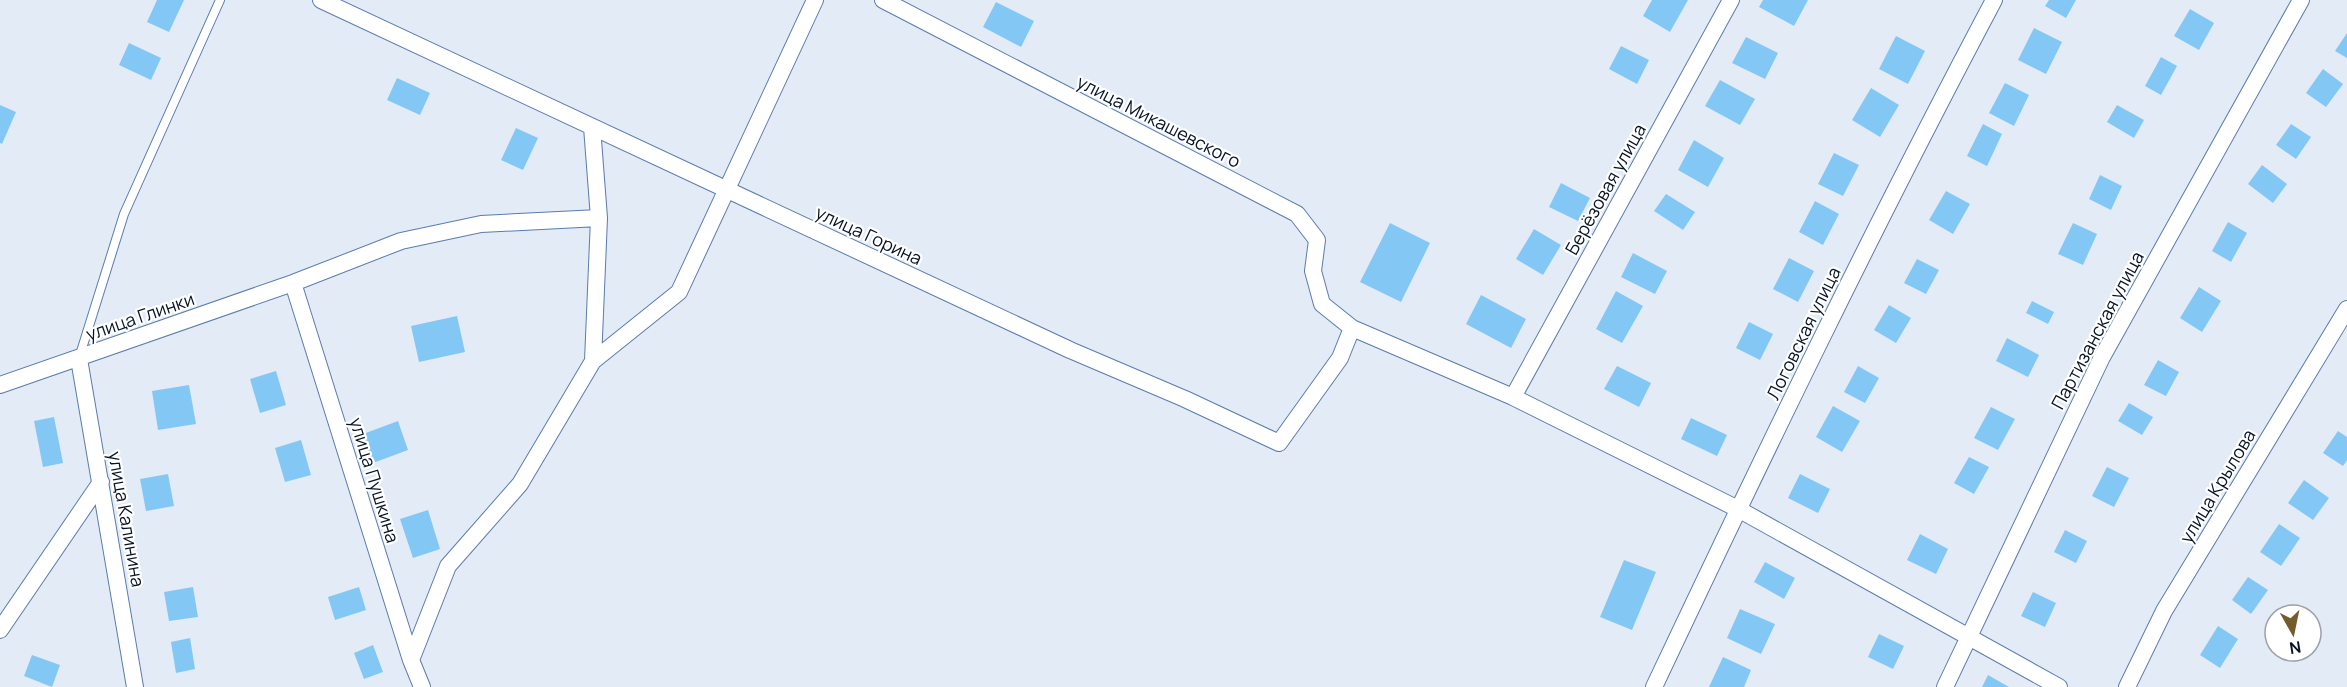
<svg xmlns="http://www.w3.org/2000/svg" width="2347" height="687" font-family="Manrope,sans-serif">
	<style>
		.building { fill: #83c8f5 }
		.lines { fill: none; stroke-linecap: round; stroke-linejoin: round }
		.lane-casing { stroke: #5b7cad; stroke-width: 10 }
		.street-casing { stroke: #5b7cad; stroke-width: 18 }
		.lane { stroke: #fff; stroke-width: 8 }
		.street { stroke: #fff; stroke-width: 16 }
		.labels { text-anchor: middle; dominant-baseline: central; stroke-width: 4.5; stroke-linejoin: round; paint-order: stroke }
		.street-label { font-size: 18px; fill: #071325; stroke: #fff }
	</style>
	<rect width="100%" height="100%" fill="#e3ebf6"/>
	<!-- building -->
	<path class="building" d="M157,0H184L169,32L147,22Z
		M1652,0H1688L1670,32L1643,16Z
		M1763,0H1808L1794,26L1759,7Z
		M2049,0H2076L2066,18L2045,6Z
		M996,2L1034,21L1021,47L983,27Z
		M2190,9L2214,23L2199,50L2174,36Z
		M2034,28L2062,42L2046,74L2018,60Z
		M2347,33V58L2335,51Z
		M1896,36L1925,51L1908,84L1879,69Z
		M1746,37L1778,53L1765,79L1732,63Z
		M129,43L161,58L151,80L119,65Z
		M1621,46L1649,60L1637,84L1609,69Z
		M2161,57L2177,66L2161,95L2145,86Z
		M2323,69L2343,84L2326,107L2306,93Z
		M397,78L430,93L420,115L387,100Z
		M1720,80L1755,99L1740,125L1705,106Z
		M2005,83L2029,95L2014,126L1989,113Z
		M1871,88L1899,105L1880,137L1852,120Z
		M0,105L16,112L2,144L0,143Z
		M2117,105L2144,120L2134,138L2107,122Z
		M1983,124L2002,134L1987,166L1967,156Z
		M2291,124L2311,137L2296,159L2276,145Z
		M516,128L538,138L523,170L501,160Z
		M1694,140L1724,158L1708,187L1678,170Z
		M1834,153L1859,165L1843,196L1818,184Z
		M2262,165L2287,184L2273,203L2248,184Z
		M2100,175L2122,186L2111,210L2089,199Z
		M1561,183L1590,198L1578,221L1549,207Z
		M1946,191L1970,204L1953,234L1929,220Z
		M1666,194L1695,212L1683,230L1654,211Z
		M1815,201L1839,214L1823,245L1799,232Z
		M2228,222L2247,233L2231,262L2212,251Z
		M1390,223L1430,243L1401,302L1360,282Z
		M2073,223L2097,234L2083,265L2058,254Z
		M1534,229L1561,245L1543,275L1516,259Z
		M1633,253L1667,271L1655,294L1621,277Z
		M1789,258L1814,271L1798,302L1773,289Z
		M1917,259L1939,270L1926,294L1904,283Z
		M2199,287L2221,301L2202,332L2180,318Z
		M1616,291L1643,306L1622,343L1596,329Z
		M1481,295L1526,319L1511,348L1466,324Z
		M2032,301L2054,312L2048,324L2026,313Z
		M1889,305L1911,318L1896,343L1874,330Z
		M457,316L465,352L419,362L411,326Z
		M1749,322L1773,334L1760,360L1736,348Z
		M2007,338L2039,355L2028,377L1996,361Z
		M2158,360L2179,372L2166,396L2144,385Z
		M1617,366L1651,383L1639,407L1604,389Z
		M1858,366L1879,378L1865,403L1844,392Z
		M276,371L286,405L260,413L250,379Z
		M189,385L196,424L158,430L152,391Z
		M2129,403L2153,417L2142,435L2118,421Z
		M1833,406L1860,421L1842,452L1816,437Z
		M1991,407L2015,419L1998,450L1974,438Z
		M54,417L63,463L43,467L34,421Z
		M1691,418L1727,435L1717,456L1681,439Z
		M398,421L408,450L373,463L363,434Z
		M2338,431L2347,437V460L2343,466L2323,453Z
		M301,440L311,475L285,482L275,448Z
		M1969,457L1989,467L1974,494L1954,483Z
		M2107,467L2129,478L2114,507L2092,496Z
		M168,474L174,506L146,511L140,479Z
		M1800,474L1830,489L1818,513L1788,498Z
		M2304,480L2329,498L2313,520L2288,503Z
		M428,510L440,549L413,558L400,519Z
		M2279,524L2300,538L2281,566L2260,552Z
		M2065,530L2087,541L2076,563L2054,552Z
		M1920,534L1948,549L1936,574L1907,560Z
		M1624,560L1656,572L1632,630L1600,617Z
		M1765,562L1795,578L1784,599L1754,582Z
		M2248,577L2268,590L2251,614L2232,600Z
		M193,587L198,617L169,621L164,592Z
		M359,587L366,610L335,620L328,597Z
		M2033,592L2056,603L2045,627L2021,616Z
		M1740,609L1775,624L1761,654L1727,638Z
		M2218,626L2238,639L2220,668L2200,655Z
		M1879,634L1904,646L1893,669L1868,657Z
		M190,638L195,669L176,673L171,642Z
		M373,645L383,672L364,679L354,653Z
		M32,655L60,665L52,687L24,676Z
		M1723,657L1751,670L1744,687H1709Z
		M1988,675L2009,687H1982Z"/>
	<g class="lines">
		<defs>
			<path id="lane" d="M79,358L124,214L220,0"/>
			<path id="street" d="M321,0L1070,350L1185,399L1279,443L1340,358L1352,328
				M883,0L1297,214L1317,240L1313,271L1322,304L1352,328L1513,397L1738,509L2059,687
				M592,127L599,218L593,361
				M293,283L411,660L422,687
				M79,359L135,687
				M0,385L293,283L401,241L481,224L599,218
				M1513,397L1731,0
				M0,630L101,482
				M411,660L448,566L520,484L593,361L679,292L815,0
				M1654,687C1763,456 1874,226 1994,0
				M1945,687L2102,357L2301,0
				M2127,687L2164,611L2347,309"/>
		</defs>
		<!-- lane casing -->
		<use href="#lane" class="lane-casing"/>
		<!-- street casing -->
		<use href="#street" class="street-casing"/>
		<!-- lane -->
		<use href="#lane" class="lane"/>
		<!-- street -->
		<use href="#street" class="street"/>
	</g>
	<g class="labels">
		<!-- street labels -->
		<g class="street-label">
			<text transform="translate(1159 121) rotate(27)">улица Микашевского</text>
			<text transform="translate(1605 189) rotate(-61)">Берёзовая улица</text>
			<text transform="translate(869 235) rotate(25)">улица Горина</text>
			<text transform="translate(140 316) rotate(-19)">улица Глинки</text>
			<text transform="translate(2097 330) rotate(-62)">Партизанская улица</text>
			<text transform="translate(1803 333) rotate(-64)">Логовская улица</text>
			<text transform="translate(375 480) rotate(73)">улица Пушкина</text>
			<text transform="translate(2217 486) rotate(-59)">улица Крылова</text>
			<text transform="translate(127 519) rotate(80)">улица Калинина</text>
		</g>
	</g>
	<!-- north arrow -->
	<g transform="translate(2293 633) rotate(171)"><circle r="28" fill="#ffffff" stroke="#9ca1a8" stroke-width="1.5"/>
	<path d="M0-4.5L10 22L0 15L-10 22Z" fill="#755a2c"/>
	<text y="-9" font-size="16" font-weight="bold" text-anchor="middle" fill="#071325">N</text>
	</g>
</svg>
